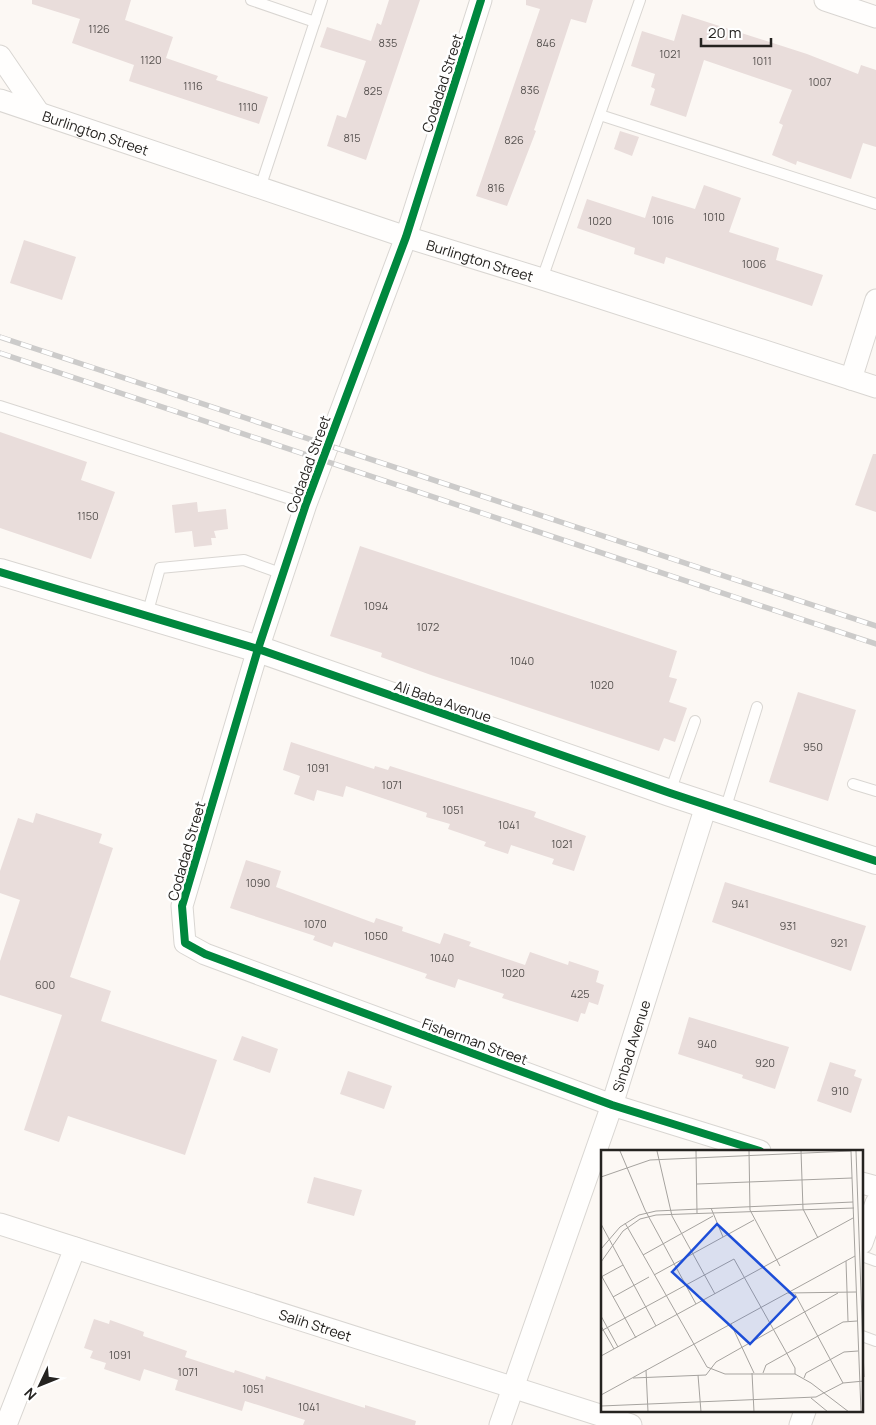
<svg xmlns="http://www.w3.org/2000/svg" width="876" height="1425" font-family="Manrope,sans-serif">
	<style>
		.building { fill: #e9dddb }
		.lines { fill: none; stroke-linecap: round; stroke-linejoin: round }
		.service-casing { stroke: #d9d6d2; stroke-width: 12 }
		.minor-casing { stroke: #d9d6d2; stroke-width: 23 }
		.tertiary-casing { stroke: #d9d6d2; stroke-width: 28 }
		.service { stroke: #fffefd; stroke-width: 10 }
		.minor { stroke: #fffefd; stroke-width: 21 }
		.tertiary { stroke: #fffefd; stroke-width: 26 }
		.rail-casing { stroke: #cccbca; stroke-width: 5.5 }
		.rail { stroke: #fff; stroke-width: 4; stroke-dasharray: 11; stroke-linecap: butt }
		.cycleway-casing { stroke: #fff; stroke-width: 11 }
		.cycleway { stroke: #00873e; stroke-width: 8 }
		.labels { text-anchor: middle; dominant-baseline: central; stroke-width: 5; stroke-linejoin: round; paint-order: stroke }
		.number-label { font-size: 11px; fill: #575250 }
		.street-label { font-size: 14px; fill: #252320; stroke: #fff }
		.inset-road { fill: none; stroke: #a6a39f; stroke-width: 1 }
		.view { fill: #1d4ed8; fill-opacity: 0.15; stroke: #1d4ed8; stroke-width: 2.5 }
		.inset-edge { fill: none; stroke: #252320; stroke-width: 2.5 }
	</style>
	<rect width="100%" height="100%" fill="#fcf8f4"/>
	<!-- building -->
	<path class="building" d="M32,0H131L125,20L173,37L166,58L218,76L216,80L268,97L259,124L129,81L134,65L72,43L80,19L32,4Z
		M389,0H420L366,160L327,146L337,115L346,118L366,61L320,47L327,27L371,41L377,23L381,25Z
		M526,0H593L586,23L571,19L534,130L536,131L507,206L476,196L540,9L526,5Z
		M682,14L807,54L858,74L861,65L876,70V147L863,143L851,179L797,161L796,165L772,155L783,125L779,123L792,90L704,60L686,117L650,105L655,89L651,87L655,74L631,66L642,31L674,41Z
		M620,131L639,137L632,156L614,149Z
		M704,185L741,198L729,232L779,248L776,260L823,275L812,306L666,257L664,264L634,254L635,248L577,228L587,199L645,218L652,196L695,209Z
		M24,240L76,257L62,300L10,283Z
		M0,432L87,462L81,480L115,492L91,559L0,528Z
		M873,454H876V512L855,505Z
		M197,502L198,512L226,509L228,529L214,531L216,538H211L212,545L194,547L192,531L175,533L172,505Z
		M360,546L677,651L669,677L677,679L669,702L687,708L675,742L664,738L659,751L431,675L381,657L382,653L330,636Z
		M798,692L856,710L828,801L769,782Z
		M291,742L374,769L375,766L388,770L390,766L536,812L534,817L586,836L574,871L552,864L554,859L511,845L508,854L484,846L486,842L448,829L450,824L426,817L427,813L346,786L343,797L317,790L314,801L294,794L300,776L283,770Z
		M36,813L102,834L99,843L113,848L70,977L111,991L101,1021L217,1060L185,1155L68,1116L59,1142L24,1130L62,1015L0,995V961L20,900L0,893V871L18,818L33,823Z
		M246,860L281,871L276,887L374,923L376,918L403,927L402,931L440,944L444,933L471,942L469,946L525,965L530,952L568,965L569,961L599,971L596,982L604,985L598,1005L589,1002L585,1014L581,1013L578,1022L502,998L504,994L458,979L455,988L425,978L427,974L334,942L332,947L313,940L315,936L230,908Z
		M725,882L866,926L851,971L712,922Z
		M689,1017L789,1047L775,1089L742,1078L743,1075L678,1054Z
		M242,1036L278,1049L270,1073L233,1060Z
		M830,1062L856,1070L854,1076L862,1079L851,1113L817,1101Z
		M348,1071L392,1086L384,1109L340,1094Z
		M314,1177L362,1190L354,1216L307,1203Z
		M94,1319L109,1324L110,1320L144,1332L143,1336L187,1351L185,1357L234,1373L235,1370L265,1380L266,1376L365,1408V1405L416,1421L415,1425H303L305,1420L245,1401L242,1411L175,1390L178,1380L144,1369L140,1381L104,1369L106,1363L90,1358L93,1351L84,1348Z"/>
	<g class="lines">
		<defs>
			<path id="service" d="M251,0L315,22
				M600,115L876,204
				M260,188L322,0
				M542,279L640,0
				M0,406L306,504
				M147,615L160,568L244,560L283,574
				M853,784L876,791
				M670,792L695,721
				M725,810L757,707
				M862,1256L876,1261
				M862,1336L876,1341"/>
			<g id="minor">
				<path d="M481,0L406,237L306,504L258,649L182,906L185,943L205,954L612,1105L760,1151"/>
				<path d="M825,0L876,17"/>
				<path d="M0,56L39,113"/>
				<path id="s1" d="M0,100L406,237L542,279L876,387"/>
				<path d="M851,379L876,300"/>
				<path d="M862,1183L876,1187"/>
				<path id="s2" d="M0,1224L631,1425"/>
				<path d="M862,1243L876,1203"/>
				<path d="M6,1425L75,1248"/>
				<path id="s3" d="M500,1425L612,1105L706,806"/>
				<path d="M800,1425L805,1411"/>
			</g>
			<path id="tertiary" d="M0,572L258,649L670,793L876,861"/>
		</defs>
		<!-- service casing -->
		<use href="#service" class="service-casing"/>
		<!-- minor casing -->
		<use href="#minor" class="minor-casing"/>
		<!-- tertiary casing -->
		<use href="#tertiary" class="tertiary-casing"/>
		<!-- service -->
		<use href="#service" class="service"/>
		<!-- minor -->
		<use href="#minor" class="minor"/>
		<!-- tertiary -->
		<use href="#tertiary" class="tertiary"/>
		<defs>
			<path id="rail" d="M0,337L876,626
				M0,353L876,644"/>
		</defs>
		<!-- rail casing -->
		<use href="#rail" class="rail-casing"/>
		<!-- rail -->
		<use href="#rail" class="rail"/>
		<defs>
			<path id="cycleway" d="M481,0L406,237L306,504L258,649L182,906L185,943L205,954L612,1105L760,1151
				M0,572L258,649L670,793L876,861"/>
		</defs>
		<!-- cycleway casing -->
		<use href="#cycleway" class="cycleway-casing"/>
		<!-- cycleway -->
		<use href="#cycleway" class="cycleway"/>
	</g>
	<g class="labels">
		<!-- number labels -->
		<g class="number-label">
			<text x="99" y="28">1126</text>
			<text x="388" y="42">835</text>
			<text x="546" y="42">846</text>
			<text x="670" y="53">1021</text>
			<text x="151" y="59">1120</text>
			<text x="762" y="60">1011</text>
			<text x="820" y="81">1007</text>
			<text x="193" y="85">1116</text>
			<text x="530" y="89">836</text>
			<text x="373" y="90">825</text>
			<text x="248" y="106">1110</text>
			<text x="352" y="137">815</text>
			<text x="514" y="139">826</text>
			<text x="496" y="187">816</text>
			<text x="714" y="216">1010</text>
			<text x="663" y="219">1016</text>
			<text x="600" y="220">1020</text>
			<text x="754" y="263">1006</text>
			<text x="88" y="515">1150</text>
			<text x="376" y="605">1094</text>
			<text x="428" y="626">1072</text>
			<text x="522" y="660">1040</text>
			<text x="602" y="684">1020</text>
			<text x="813" y="746">950</text>
			<text x="318" y="767">1091</text>
			<text x="392" y="784">1071</text>
			<text x="453" y="809">1051</text>
			<text x="509" y="824">1041</text>
			<text x="562" y="843">1021</text>
			<text x="258" y="882">1090</text>
			<text x="740" y="903">941</text>
			<text x="315" y="923">1070</text>
			<text x="788" y="925">931</text>
			<text x="376" y="935">1050</text>
			<text x="839" y="942">921</text>
			<text x="442" y="957">1040</text>
			<text x="513" y="972">1020</text>
			<text x="45" y="984">600</text>
			<text x="580" y="993">425</text>
			<text x="707" y="1043">940</text>
			<text x="765" y="1062">920</text>
			<text x="840" y="1090">910</text>
			<text x="120" y="1354">1091</text>
			<text x="188" y="1371">1071</text>
			<text x="253" y="1388">1051</text>
			<text x="309" y="1406">1041</text>
		</g>
		<!-- street labels -->
		<g class="street-label">
			<text transform="translate(442 83) rotate(-72)">Codadad Street</text>
			<text stroke="none"><textPath href="#s1" startOffset="101">Burlington Street</textPath></text>
			<text stroke="none"><textPath href="#s1" startOffset="506">Burlington Street</textPath></text>
			<text transform="translate(308 464) rotate(-70)">Codadad Street</text>
			<text transform="translate(443 701) rotate(19)">Ali Baba Avenue</text>
			<text transform="translate(186 851) rotate(-74)">Codadad Street</text>
			<text transform="translate(475 1041) rotate(20)">Fisherman Street</text>
			<text stroke="none"><textPath href="#s3" startOffset="401">Sinbad Avenue</textPath></text>
			<text stroke="none"><textPath href="#s2" startOffset="331">Salih Street</textPath></text>
		</g>
	</g>
	<!-- overview -->
	<g transform="translate(601 1150)">
		<rect width="262" height="262" fill="#fcf8f4"/>
		<path class="inset-road" d="M19,1L44,60L95,154M56,1L71,66L114,144M95,1L96,63M148,1L149,60L179,116M200,1L202,59L217,88M250,1L260,262M255,1L263,227M0,27L49,10L250,1M96,34L251,28M110,58L122,87M24,73L106,217L124,224H194L210,233L248,262M0,74L55,176M0,99L19,77L38,65L55,61L252,52M42,105L112,66M245,111L247,171M0,112L22,81L39,69L55,65L253,58M0,125L35,188M53,125L153,70M0,127L22,115M187,143L255,142M194,144L242,233M12,147L48,127M0,166L17,197M130,174L153,223M0,176L13,199M0,181L133,109L194,218V224M0,206L252,68M45,220L47,262M151,223L153,262M162,223L165,215L242,172L256,171M97,225L100,262M32,228L105,225L115,212L237,143M203,228L205,223L243,202L257,201M0,245L254,106M210,248L227,262M0,256L215,247L242,233L263,231"/>
		<path class="view" d="M116,74L194,147L149,194L71,122Z"/>
		<rect width="262" height="262" class="inset-edge"/>
	</g>
	<!-- north arrow -->
	<g transform="translate(40 1385) rotate(227)" stroke="#ffffff" stroke-width="4" paint-order="stroke">
	<path d="M0-4L9 19L0 12L-9 19Z" fill="#252320"/>
	<text y="-8" font-size="14" font-weight="bold" text-anchor="middle" fill="#252320">N</text>
	</g>
	<!-- scale -->
	<path d="M701 38v8h70v-8" fill="none" stroke="#252320" stroke-width="2.5"/>
	<text x="708" y="38" font-size="15" fill="#252320" stroke="#ffffff" stroke-width="4" paint-order="stroke">20 m</text>
</svg>
